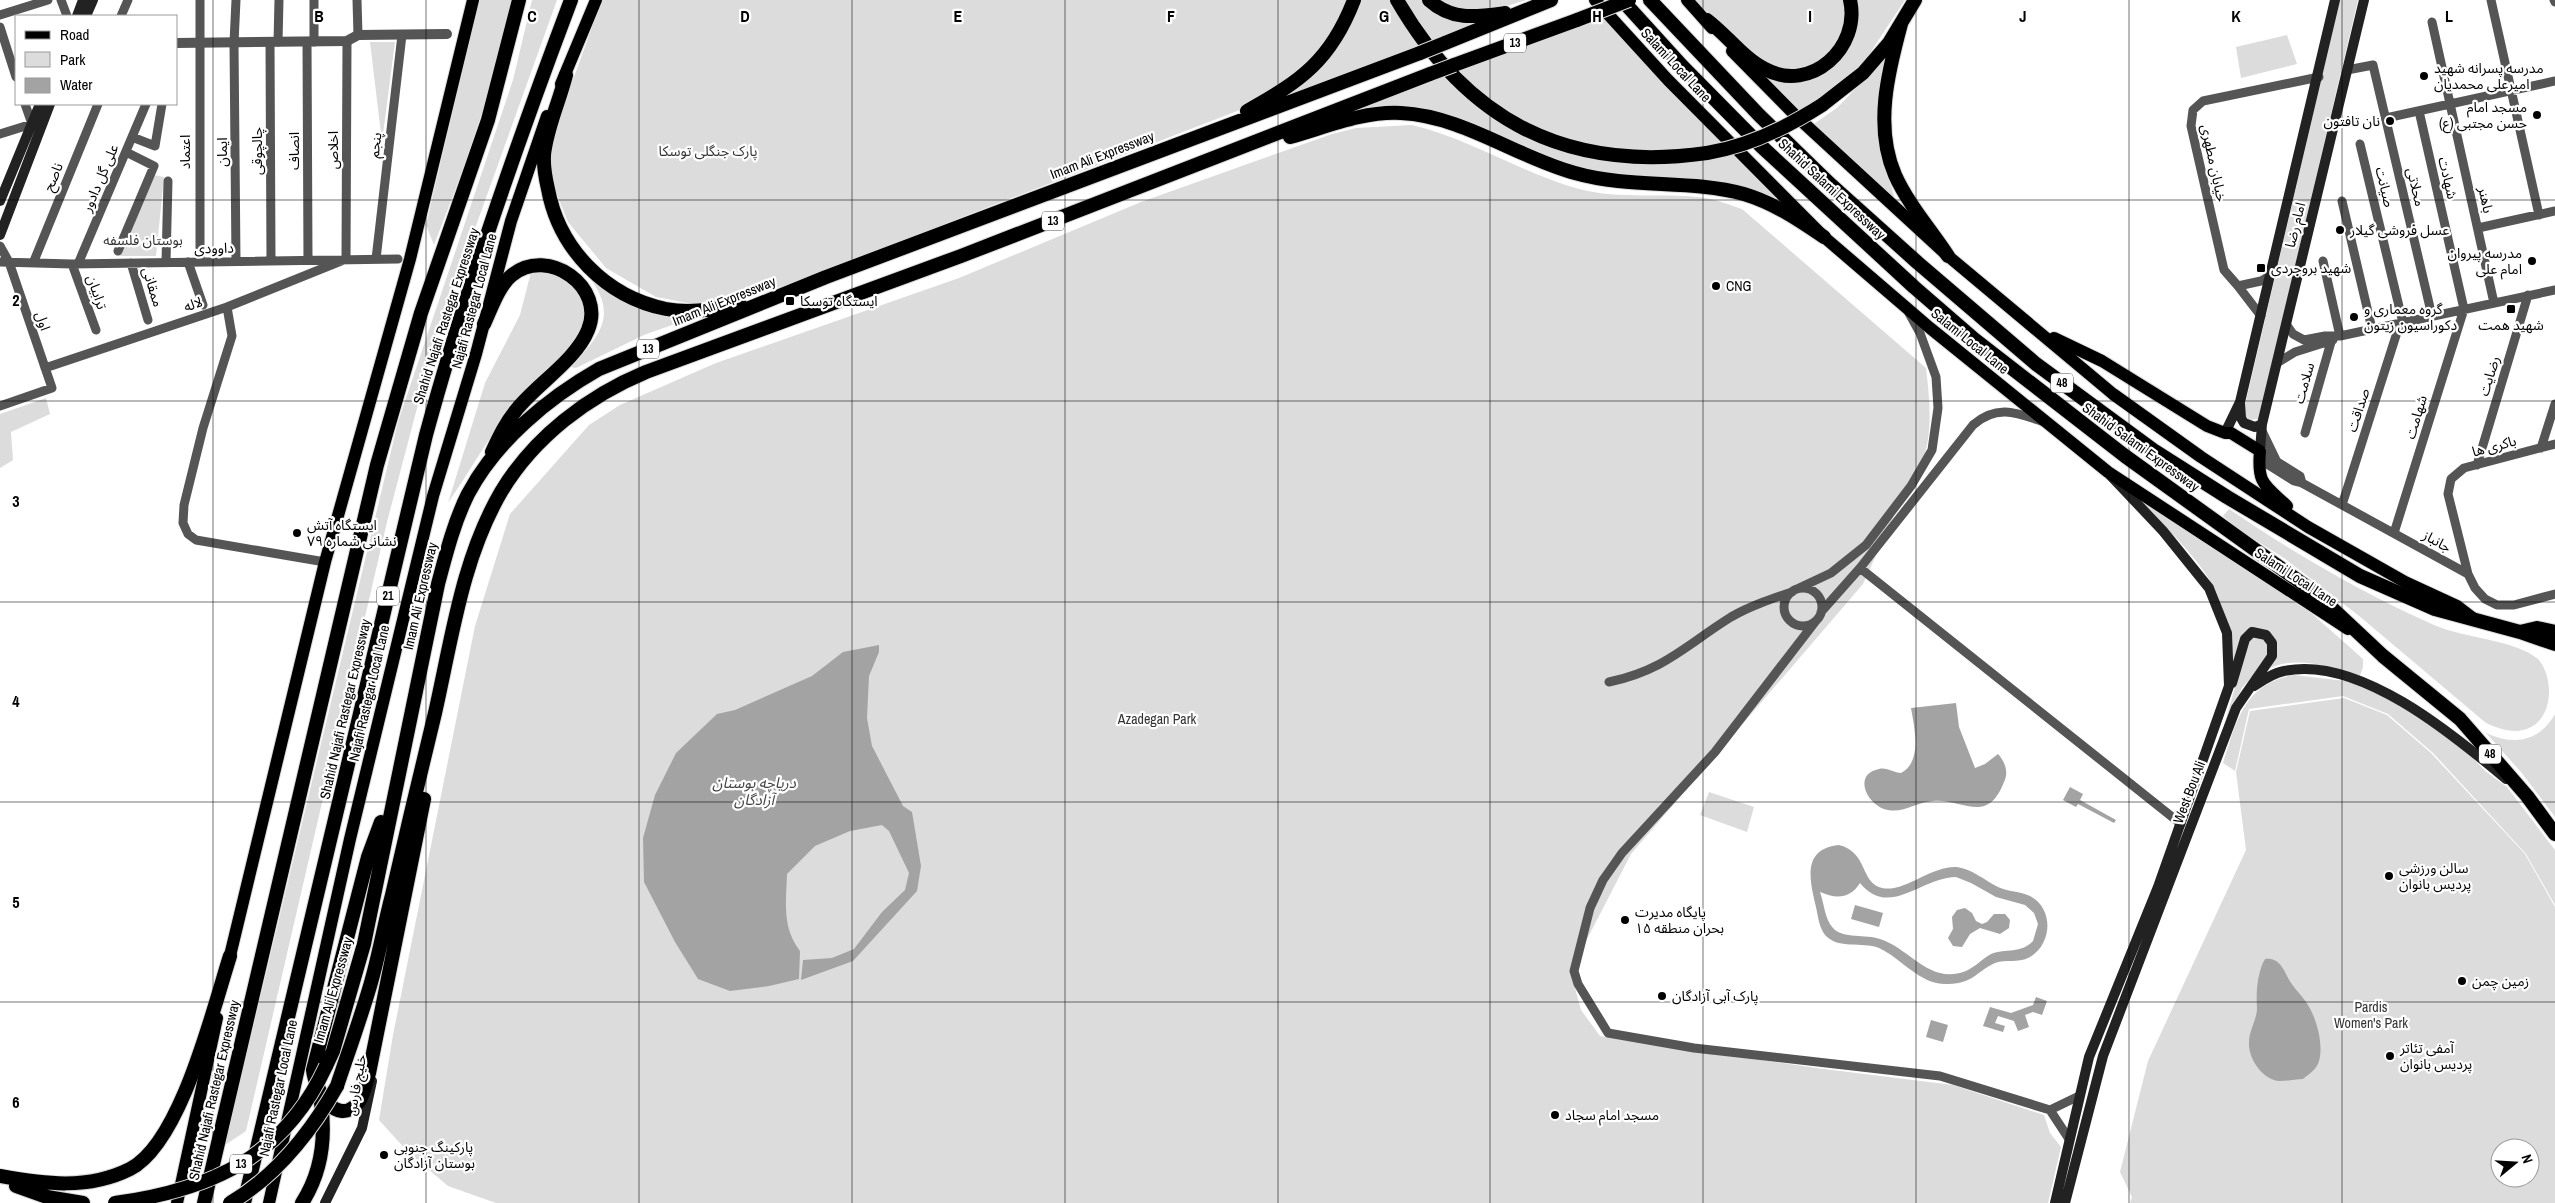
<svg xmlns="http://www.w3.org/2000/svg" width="2555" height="1203" font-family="'Archivo Narrow','Noto Sans Arabic',sans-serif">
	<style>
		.green { fill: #dcdcdc; fill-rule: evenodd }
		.water { fill: #a3a3a3; fill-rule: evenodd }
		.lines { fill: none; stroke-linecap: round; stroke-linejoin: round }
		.primary-casing { stroke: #dbdbdb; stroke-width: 14 }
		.trunk-casing { stroke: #dbdbdb; stroke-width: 16 }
		.minor { stroke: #555; stroke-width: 9 }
		.tertiary { stroke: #555; stroke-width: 10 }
		.secondary { stroke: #222; stroke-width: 10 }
		.primary { stroke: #000; stroke-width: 12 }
		.trunk { stroke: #000; stroke-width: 14 }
		.trunk-bridge-casing { stroke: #dbdbdb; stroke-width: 16; stroke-linecap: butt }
		.trunk-bridge { stroke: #000; stroke-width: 14 }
		.grid { fill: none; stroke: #000; stroke-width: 1; stroke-opacity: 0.55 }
		.poi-dot { fill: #000; stroke: #fff; stroke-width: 2 }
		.labels { text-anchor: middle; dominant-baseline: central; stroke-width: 4.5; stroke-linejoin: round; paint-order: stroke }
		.shield { fill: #fff; stroke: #4c4c4c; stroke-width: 1 }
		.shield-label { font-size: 12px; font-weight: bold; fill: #000 }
		.street-label { font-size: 14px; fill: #000; stroke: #fff }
		.poi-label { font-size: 14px; fill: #000; stroke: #fff; text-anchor: start }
		.park-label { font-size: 14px; fill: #333; stroke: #fff }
		.water-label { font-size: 15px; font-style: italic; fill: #444; stroke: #fff }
		.grid-label { font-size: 16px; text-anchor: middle; font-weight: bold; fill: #000; stroke: #fff; stroke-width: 4.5; stroke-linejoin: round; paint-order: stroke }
	</style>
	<rect width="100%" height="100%" fill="#fff"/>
	<!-- green -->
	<path class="green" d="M479,0H511C495,84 465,166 434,245L426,225Z
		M532,0H557L435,340L387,522L246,1131L225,1145L398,422L513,80Z
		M602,0H1352L1329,45L1258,103L789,284L738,299L713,303H688L656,297L606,268L568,222L550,177L547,151Z
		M1356,0H1393L1421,46L1268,106L1299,83Z
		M1401,0H1423L1481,21L1428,42Z
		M1431,0H1526L1495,10L1469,14Z
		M1696,0H1847L1849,11L1836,51L1804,71L1769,69L1731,38Z
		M1854,0H1905L1866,59L1851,75L1800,114L1727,41L1775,78L1835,62Z
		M2340,0H2358L2260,414L2258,419L2249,420L2245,416V405Z
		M1607,17L1727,145L1668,154L1582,146L1517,121L1453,71Z
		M2287,35L2297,64L2241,78L2236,47Z
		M370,42H395L382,142Z
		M1888,54L1881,72L1879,147L1896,202L1814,124L1838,107Z
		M1445,74L1579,154L1733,151L1811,226L1783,206L1584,171L1424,112L1307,129Z
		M1412,125C1471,139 1521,173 1579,189C1621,200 1663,192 1705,198C1717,200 1730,205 1742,209L1926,368C1930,401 1936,455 1910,480L1863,584L1631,854L1584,945L1573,981L1581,1010L1600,1036L1816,1068L1953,1085L2044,1115L2050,1133L2061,1147L2048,1203H496L448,1186L408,1152L379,1120L393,1035L475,626L510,514L589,425L620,405L716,363L959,278L1141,202L1332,134L1356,128Z
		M153,175L164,177L156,256H120Z
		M532,268C552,272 569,275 581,292C608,329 539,376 517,401C493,430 470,471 448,503L485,383L520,315Z
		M587,274L621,297L700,315L644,335L576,368L571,367C601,334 619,315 587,274Z
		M46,398L50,414L11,432L13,460L0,468V414Z
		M2116,453L2231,523L2223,516L2229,509C2294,553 2362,593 2434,625C2463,638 2516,640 2538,659C2555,678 2554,723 2523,730C2511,733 2497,728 2486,723L2358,615L2284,558Z
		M2140,496L2292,596L2363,659V667L2360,676C2331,668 2299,655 2270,668L2274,659L2272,635L2266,630L2252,629L2233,673C2228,649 2226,616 2217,594C2202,560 2162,523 2135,498Z
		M2257,635L2266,642L2269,652L2265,662L2242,688L2224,726L2247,645L2249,639Z
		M2294,675L2346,681L2383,694L2462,746L2485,771L2507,787L2555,850V905L2526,854L2433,753L2388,714L2343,696L2249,709L2235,771L2223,763C2236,722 2244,683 2294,675Z
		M2344,698L2387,715L2431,753L2525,854L2555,907V1203H2130L2132,1197L2120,1172L2148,1061L2246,850L2236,772L2250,711ZM2500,1148H2530V1178H2500Z
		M2555,714V817L2521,772L2486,733C2514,746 2539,742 2555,714Z
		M1709,792L1754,807L1747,832L1700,815Z"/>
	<!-- water -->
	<path class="water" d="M879,645V652L869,676L867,718L872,746L903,806L912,812L921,866L917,891L853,961L801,980L803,960L832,958L854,949L882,912L905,890L909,873L889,831L882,825L850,831L815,846L787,874C786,903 782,928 800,951L799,979L769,986L730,991L698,979L675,942L644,882L643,838L655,795L676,753L717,714L735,710L812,676L843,652Z
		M1956,703L1959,727L1975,768L1985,764L1998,754C2005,762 2009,772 2004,782C1987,826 1962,798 1933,801C1917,802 1904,813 1888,810C1867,806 1852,774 1879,769C1887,767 1894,773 1901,773C1923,762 1914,726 1911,708Z
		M2070,787L2083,794L2080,800L2116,820L2114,823L2078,804L2076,807L2063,800Z
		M1839,845C1868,852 1860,883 1882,888C1904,893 1932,865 1957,867C1972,869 1984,880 1998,887C2008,892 2020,891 2030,896C2055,909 2052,946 2028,958C2018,963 2006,959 1995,963C1975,972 1975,983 1948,984C1919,985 1903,959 1879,948C1861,941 1839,950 1825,935C1819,927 1818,916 1816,907C1810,881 1801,849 1839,845ZM1956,877L1971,883L1996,897L2025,905L2034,913L2038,924L2033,941C2021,954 2006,948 1991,954C1982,959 1975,967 1966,971C1929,985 1911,949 1880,939C1866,934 1843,939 1833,928C1825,920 1824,903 1820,892C1836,899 1850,899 1860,883C1889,919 1922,877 1956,877Z
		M1855,905L1883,913L1879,927L1851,919Z
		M1965,908L1972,913L1976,921L1982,924L1987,922L1994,914H2005L2010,920L2009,928L2000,934L1980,928L1970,934L1962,947L1953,946L1948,938L1953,929L1952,917L1957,910Z
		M2265,959C2281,957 2284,972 2291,983C2296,990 2301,995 2306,1002C2316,1016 2324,1044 2319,1061C2317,1069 2309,1074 2303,1079C2296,1079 2288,1081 2280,1081C2263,1080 2248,1059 2249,1042C2249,1031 2257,1019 2257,1008C2256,993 2257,973 2265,959Z
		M2036,997L2047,1001L2042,1015L2033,1012L2025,1015L2029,1027L2018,1031L2014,1021L1998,1016L1995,1023L2005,1026L2003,1032L1983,1026L1990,1007L2011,1013L2033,1005Z
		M1931,1020L1948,1025L1943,1042L1926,1037Z"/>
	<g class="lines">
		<defs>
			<path id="primary" d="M1595,0L1668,80L1824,237L1930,328L2108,472L2348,629
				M1687,0L1712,28
				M1732,51L1795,115L1948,256L2113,394L2201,457L2308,527L2405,582L2457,606L2474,619
				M561,84L596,0
				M2054,338L2102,361L2207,426L2225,433H2231L2260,451C2257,484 2264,484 2287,506
				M228,964L325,562L410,259L473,0
				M177,1203L217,1018
				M269,1203L350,839L433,496L476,354L511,221L547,116"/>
			<path id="trunk" d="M1397,0C1467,121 1567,173 1707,153
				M1429,0C1452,21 1476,17 1505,13
				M1622,0L1682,66L1761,146L1914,287L1974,339L2125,456L2318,595L2383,656L2460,719L2527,796L2555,834
				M1650,0L1759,115L1830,184L1918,263L2036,364L2153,450L2227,497L2360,576L2435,609L2520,632L2555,644
				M1707,20C1727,35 1743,58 1765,69C1811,94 1861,47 1850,0
				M1901,24C1888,72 1874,127 1895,175C1908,204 1931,230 1948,256
				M1445,43L1551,0
				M1454,65L1577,20
				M566,75C560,99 549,123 545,148C542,161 545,176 548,189C559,249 606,297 666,309C692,314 715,308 741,306
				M1822,105L1863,73L1889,43L1915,0
				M1247,111C1301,81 1331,60 1354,0
				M1290,137C1326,127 1363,111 1401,113C1463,116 1516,157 1575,173C1631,189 1690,179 1744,194C1774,203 1799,220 1824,237
				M484,324C491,309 499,285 512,275C548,246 606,287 588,330C576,360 537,384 517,409C506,422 499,437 492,452
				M2520,632L2537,628L2555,632
				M381,822L368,857L313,1070C315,1089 336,1128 358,1103C364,1096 366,1082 369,1073L424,799
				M326,1066L333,1051L364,944L438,584C446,554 454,522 468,494C496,441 548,398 599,369L826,277L1420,53
				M337,1086C348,1053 360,1020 370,986C379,956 384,925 392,895C406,834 420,774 435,713C452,638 462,559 501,492C534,437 588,396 646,372L961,256L1430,74
				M0,1176C44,1184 88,1190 130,1169C181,1143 213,1009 230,956
				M16,1186L47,1197L83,1203
				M204,1203L377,465L421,313L488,120L519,0
				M244,1203L426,435C466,288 517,143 571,0
				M302,1203C322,1172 326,1139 321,1103"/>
		</defs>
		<!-- primary casing -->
		<use href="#primary" class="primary-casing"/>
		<!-- trunk casing -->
		<use href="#trunk" class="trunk-casing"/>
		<!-- minor -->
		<path class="minor" d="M61,0L67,16
			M200,0V262
			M314,0V42
			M357,0L358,35
			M2491,0L2539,215
			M2554,0L2555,2
			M0,15L48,0
			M121,16L128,0
			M2432,22L2494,303
			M0,27L16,77
			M270,42L271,260
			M278,42L279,0
			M307,42L308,260
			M2347,70L2373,65L2432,316
			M2386,118L2555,81
			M0,134L32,124L25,104
			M132,137L155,146L162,104
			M2360,144L2403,323
			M2342,201L2372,329
			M2478,228L2555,211
			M0,246L9,262L52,388L0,406
			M118,251L154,166L126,152
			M376,259L402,35
			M34,261L98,104
			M236,261L234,43L236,0
			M2323,261L2340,336
			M0,262L72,264L398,259
			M166,262L168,181
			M188,262L203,305
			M131,263L148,320
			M72,264L96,330
			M78,264L146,104
			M2238,286L2224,270L2191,126L2193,110L2203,101L2319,77
			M227,307L232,336L203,428L184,505L183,523L188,534L196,540L325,562
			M2261,316L2238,286L2261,281L2271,275
			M2286,324L2293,334L2304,340L2325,336H2340L2555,290
			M2277,363L2295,352L2333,340
			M45,368L227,307L346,259L347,41
			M2262,431L2276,460
			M2305,433L2331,342
			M2555,444L2464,468L2451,479L2448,494L2468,574L2475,588L2485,599L2497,605H2514L2555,594
			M2541,448L2555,404
			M2260,451L2300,476L2302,483
			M2259,459L2294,481L2302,483L2468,574
			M2477,465L2528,295
			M2342,505L2400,323
			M2394,533L2464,309L2419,111
			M1860,568L2181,824
			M1784 607a19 19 0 1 1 38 0a19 19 0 1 1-38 0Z
			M1797,589L1831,573L1866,545L1911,486L1932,450L1938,408L1936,377L1920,333L1909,313
			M1821,612L1860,568L1973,425C1996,405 2015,412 2041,421
			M1815,622L1715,752L1622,853L1603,880L1590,908L1574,971L1578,984L1608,1033L1694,1048L1940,1076L2050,1110L2069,1139
			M1609,682C1665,670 1686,645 1731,617C1750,606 1771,599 1792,592
			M2050,1110L2079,1096"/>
		<!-- tertiary -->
		<path class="tertiary" d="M176,43L347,41L358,35L447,34"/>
		<!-- secondary -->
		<path class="secondary" d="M77,16L83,0
			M86,16L93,0
			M0,201L40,104
			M0,235L50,104
			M2240,403L2241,418L2244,423L2255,427L2262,424
			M2225,433L2240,402L2335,0
			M2260,451L2262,424L2364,0
			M2254,686C2263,680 2273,673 2284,671C2358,655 2453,734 2506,779
			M325,1203L362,1128L372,1081
			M2055,1203L2089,1057L2158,887L2229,686L2227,633L2209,588L2163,531L2110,475
			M2065,1203L2103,1056L2236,708L2272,656V643L2266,635L2252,632L2245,639L2232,683"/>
		<!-- primary -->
		<use href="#primary" class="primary"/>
		<!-- trunk -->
		<use href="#trunk" class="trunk"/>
		<defs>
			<path id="trunk-bridge" d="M1577,20L1629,0
				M1420,53L1445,43
				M1430,74L1454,65
				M1707,153C1749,146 1786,128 1822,105
				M115,1203C211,1190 284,1157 326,1066
				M230,1203C276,1176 311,1132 337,1086"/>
		</defs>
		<!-- trunk-bridge casing -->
		<use href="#trunk-bridge" class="trunk-bridge-casing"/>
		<!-- trunk-bridge -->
		<use href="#trunk-bridge" class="trunk-bridge"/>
	</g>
	<!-- grid -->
	<path class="grid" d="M213,0V1203M426,0V1203M639,0V1203M852,0V1203M1065,0V1203M1278,0V1203M1490,0V1203M1703,0V1203M1916,0V1203M2129,0V1203M2342,0V1203M0,200H2555M0,401H2555M0,602H2555M0,802H2555M0,1002H2555"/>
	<!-- markers -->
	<g class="poi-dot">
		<circle cx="2424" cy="76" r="5"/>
		<circle cx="2537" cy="115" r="5"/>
		<circle cx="2390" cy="121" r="5"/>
		<circle cx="2340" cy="230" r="5"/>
		<circle cx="2532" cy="261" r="5"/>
		<rect x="2256" y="263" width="10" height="10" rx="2.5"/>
		<circle cx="1716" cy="286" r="5"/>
		<rect x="785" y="296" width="10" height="10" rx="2.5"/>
		<rect x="2506" y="304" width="10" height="10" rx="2.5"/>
		<circle cx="2354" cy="317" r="5"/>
		<circle cx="297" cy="533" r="5"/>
		<circle cx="2389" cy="876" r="5"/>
		<circle cx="1625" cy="920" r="5"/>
		<circle cx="2462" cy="981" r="5"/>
		<circle cx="1662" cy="996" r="5"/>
		<circle cx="2390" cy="1056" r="5"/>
		<circle cx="1555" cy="1115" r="5"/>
		<circle cx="384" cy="1155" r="5"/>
	</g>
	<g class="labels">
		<!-- shield labels -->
		<g class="shield">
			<rect x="1504" y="33.5" width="22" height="19" rx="4"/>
			<rect x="1042" y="211.5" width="22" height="19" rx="4"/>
			<rect x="637" y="339.5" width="22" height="19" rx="4"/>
			<rect x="2051" y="373.5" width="22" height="19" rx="4"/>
			<rect x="377" y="586.5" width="22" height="19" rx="4"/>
			<rect x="2479" y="744.5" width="22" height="19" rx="4"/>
			<rect x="230" y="1154.5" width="22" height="19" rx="4"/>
		</g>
		<g class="shield-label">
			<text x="1515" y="43">13</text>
			<text x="1053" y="221">13</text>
			<text x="648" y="349">13</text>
			<text x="2062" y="383">48</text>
			<text x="388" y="596">21</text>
			<text x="2490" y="754">48</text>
			<text x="241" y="1164">13</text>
		</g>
		<!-- street labels -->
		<g class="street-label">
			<text transform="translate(1676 65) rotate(47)">Salami Local Lane</text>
			<text transform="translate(375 145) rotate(-83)">پنجم</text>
			<text transform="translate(333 150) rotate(-90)">اخلاص</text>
			<text transform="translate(257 151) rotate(-90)">چالچوقی</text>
			<text transform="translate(294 151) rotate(-90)">انصاف</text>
			<text transform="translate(185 152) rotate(-90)">اعتماد</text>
			<text transform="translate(222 152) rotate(-90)">ایمان</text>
			<text transform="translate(1102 155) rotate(-21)">Imam Ali Expressway</text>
			<text transform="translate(2214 163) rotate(78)">خیابان مطهری</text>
			<text transform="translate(53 177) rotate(-68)">ناصح</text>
			<text transform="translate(100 178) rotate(-67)">علی گل دادور</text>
			<text transform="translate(2448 178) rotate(77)">شهادت</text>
			<text transform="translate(2385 187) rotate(77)">صیانت</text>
			<text transform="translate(2416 187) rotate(77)">محلاتی</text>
			<text transform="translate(1832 189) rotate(43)">Shahid Salami Expressway</text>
			<text transform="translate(2486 200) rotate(78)">باهنر</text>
			<text transform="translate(2295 225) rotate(-76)">امام رضا</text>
			<text transform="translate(214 248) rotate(-1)">داوودی</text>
			<text transform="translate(153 287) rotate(73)">ممقانی</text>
			<text transform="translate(97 292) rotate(71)">ترابیان</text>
			<text transform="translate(474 301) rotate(-75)">Najafi Rastegar Local Lane</text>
			<text transform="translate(724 301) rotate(-22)">Imam Ali Expressway</text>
			<text transform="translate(193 304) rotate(-18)">لاله</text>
			<text transform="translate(446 316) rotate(-72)">Shahid Najafi Rastegar Expressway</text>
			<text transform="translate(43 321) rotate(71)">اول</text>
			<text transform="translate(1970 341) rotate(39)">Salami Local Lane</text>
			<text transform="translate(2489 376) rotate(-73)">رضایت</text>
			<text transform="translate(2304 383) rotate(-74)">سلامت</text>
			<text transform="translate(2358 410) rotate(-72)">صداقت</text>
			<text transform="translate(2416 417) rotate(-73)">شهامت</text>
			<text transform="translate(2494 446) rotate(-15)">باکری ها</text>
			<text transform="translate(2141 447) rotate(36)">Shahid Salami Expressway</text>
			<text transform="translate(2437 541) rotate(29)">جانباز</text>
			<text transform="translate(2296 577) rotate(33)">Salami Local Lane</text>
			<text transform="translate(420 596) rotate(-77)">Imam Ali Expressway</text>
			<text transform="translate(369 693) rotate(-77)">Najafi Rastegar Local Lane</text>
			<text transform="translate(345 709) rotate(-77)">Shahid Najafi Rastegar Expressway</text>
			<text transform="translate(2189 792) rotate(-69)">West Bou Ali</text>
			<text transform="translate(333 990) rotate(-74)">Imam Ali Expressway</text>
			<text transform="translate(356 1085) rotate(-80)">خلیج فارس</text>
			<text transform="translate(278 1088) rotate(-78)">Najafi Rastegar Local Lane</text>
			<text transform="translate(214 1090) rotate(-77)">Shahid Najafi Rastegar Expressway</text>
		</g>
		<!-- poi labels -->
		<g class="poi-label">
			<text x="2434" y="68">مدرسه پسرانه شهید<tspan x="2434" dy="16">امیرعلی محمدیان</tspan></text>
			<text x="2527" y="107" text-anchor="end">مسجد امام<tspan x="2527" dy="16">حسن مجتبی (ع)</tspan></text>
			<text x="2380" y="121" text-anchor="end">نان تافتون</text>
			<text x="2350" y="230">عسل فروشی گیلار</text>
			<text x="2522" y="253" text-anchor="end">مدرسه پیروان<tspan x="2522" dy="16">امام علی</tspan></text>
			<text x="2271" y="268">شهید بروجردی</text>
			<text x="1726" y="286">CNG</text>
			<text x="800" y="301">ایستگاه توسکا</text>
			<text x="2364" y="309">گروه معماری و<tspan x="2364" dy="16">دکوراسیون زیتون</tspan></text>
			<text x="2511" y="325" text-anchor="middle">شهید همت</text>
			<text x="307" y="525">ایستگاه آتش<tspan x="307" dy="16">نشانی شماره ۷۹</tspan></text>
			<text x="2399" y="868">سالن ورزشی<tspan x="2399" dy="16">پردیس بانوان</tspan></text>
			<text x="1635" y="912">پایگاه مدیرت<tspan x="1635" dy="16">بحران منطقه ۱۵</tspan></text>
			<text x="2472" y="981">زمین چمن</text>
			<text x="1672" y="996">پارک آبی آزادگان</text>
			<text x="2400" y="1048">آمفی تئاتر<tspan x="2400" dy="16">پردیس بانوان</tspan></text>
			<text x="1565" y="1115">مسجد امام سجاد</text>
			<text x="394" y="1147">پارکینگ جنوبی<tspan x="394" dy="16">بوستان آزادگان</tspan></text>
		</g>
		<!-- park labels -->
		<g class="park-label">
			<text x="708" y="151">پارک جنگلی توسکا</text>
			<text x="143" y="240">بوستان فلسفه</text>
			<text x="1157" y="719">Azadegan Park</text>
			<text x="2371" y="1007">Pardis<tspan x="2371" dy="16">Women's Park</tspan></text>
		</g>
		<!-- water labels -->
		<g class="water-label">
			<text x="754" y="782">دریاچه بوستان<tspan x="754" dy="17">آزادگان</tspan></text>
		</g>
	</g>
	<g class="grid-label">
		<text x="319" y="22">B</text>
		<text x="532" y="22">C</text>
		<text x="745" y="22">D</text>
		<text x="958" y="22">E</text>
		<text x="1171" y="22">F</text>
		<text x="1384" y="22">G</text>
		<text x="1597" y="22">H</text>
		<text x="1810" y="22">I</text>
		<text x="2023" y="22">J</text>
		<text x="2236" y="22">K</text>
		<text x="2449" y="22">L</text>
		<text x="16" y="306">2</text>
		<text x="16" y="507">3</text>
		<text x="16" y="707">4</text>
		<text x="16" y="908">5</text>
		<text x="16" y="1108">6</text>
	</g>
	<!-- legend -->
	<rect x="15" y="15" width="162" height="90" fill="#ffffff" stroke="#999999"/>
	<rect x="25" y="31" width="25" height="8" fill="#000000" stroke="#999999"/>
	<text x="60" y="40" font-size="15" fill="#000000">Road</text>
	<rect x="25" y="52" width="25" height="15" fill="#dcdcdc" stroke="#999999"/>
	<text x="60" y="65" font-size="15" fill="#000000">Park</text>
	<rect x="25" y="78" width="25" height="15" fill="#a3a3a3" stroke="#999999"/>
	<text x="60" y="90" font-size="15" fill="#000000">Water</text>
	<!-- north arrow -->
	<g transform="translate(2515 1163) rotate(72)"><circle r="24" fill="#ffffff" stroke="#999999"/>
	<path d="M0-4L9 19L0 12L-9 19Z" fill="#000000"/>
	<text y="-8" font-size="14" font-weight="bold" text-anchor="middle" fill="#000000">N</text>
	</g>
</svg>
